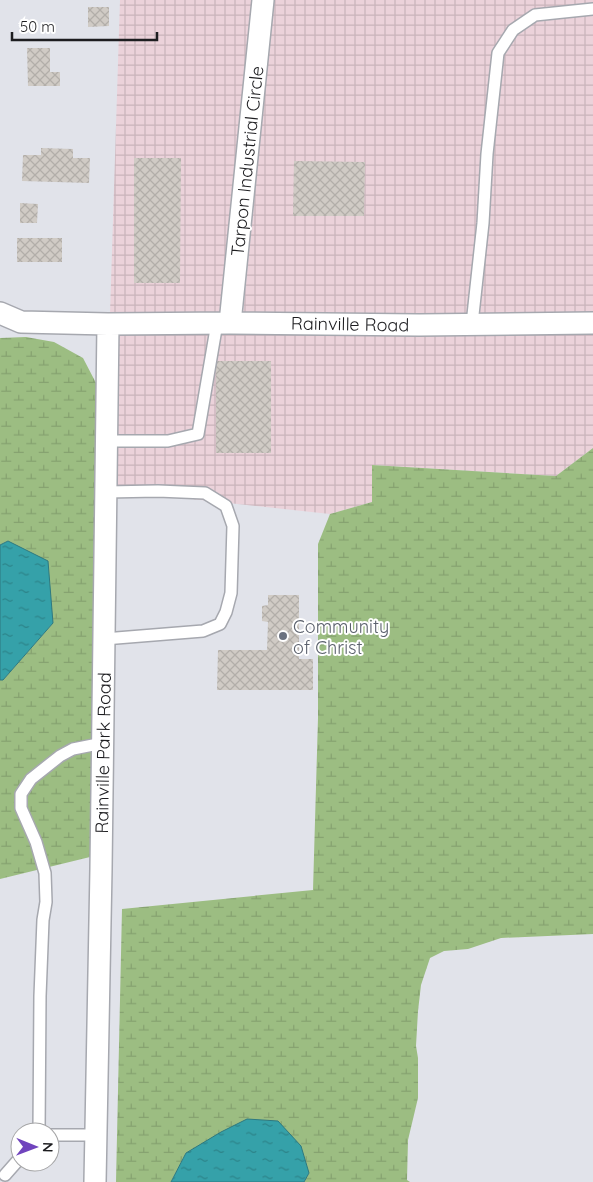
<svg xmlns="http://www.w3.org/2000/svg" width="593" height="1182" font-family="Quicksand,sans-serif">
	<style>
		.industrial { fill: url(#industrial-grid) }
		.wetland { fill: url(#wetland-marsh) }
		.water { fill: url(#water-ripples); stroke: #2e7980 }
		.building { fill: url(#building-cross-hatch) }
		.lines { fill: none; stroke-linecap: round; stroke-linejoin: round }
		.lane-casing { stroke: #a6a8af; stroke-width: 14 }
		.street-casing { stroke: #a6a8af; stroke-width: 24 }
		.lane { stroke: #fff; stroke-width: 11 }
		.street { stroke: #fff; stroke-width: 21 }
		.worship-dot { fill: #6b7280; stroke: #fff; stroke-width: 2 }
		.labels { text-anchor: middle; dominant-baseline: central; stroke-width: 4; stroke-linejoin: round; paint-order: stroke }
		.street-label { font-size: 18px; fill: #1d1d20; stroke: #fff }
		.worship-label { font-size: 18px; fill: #5b616d; stroke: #fff; text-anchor: start }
	</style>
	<defs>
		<pattern id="industrial-grid" width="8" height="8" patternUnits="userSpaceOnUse" patternTransform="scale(1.25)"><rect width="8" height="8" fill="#ebd2da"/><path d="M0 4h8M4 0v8" fill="none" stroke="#c9b4bb"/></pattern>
		<pattern id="wetland-marsh" width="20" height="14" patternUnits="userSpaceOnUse" patternTransform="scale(1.25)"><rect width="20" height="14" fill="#9cbd82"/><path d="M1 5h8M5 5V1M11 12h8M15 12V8" fill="none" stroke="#86a270"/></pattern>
		<pattern id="water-ripples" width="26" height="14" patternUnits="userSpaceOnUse" patternTransform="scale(1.25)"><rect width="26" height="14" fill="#35a1a9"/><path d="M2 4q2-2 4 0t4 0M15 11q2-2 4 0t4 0" fill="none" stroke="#2c8389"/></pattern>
		<pattern id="building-cross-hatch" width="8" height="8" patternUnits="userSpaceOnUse" patternTransform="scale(1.25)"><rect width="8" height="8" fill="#d0cbc5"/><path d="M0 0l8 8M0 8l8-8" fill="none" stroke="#b2aea9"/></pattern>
	</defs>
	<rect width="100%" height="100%" fill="#e1e3ea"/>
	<!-- industrial -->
	<path class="industrial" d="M120,0H252L220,313L110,314Z
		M274,0H593V313L419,315L243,313Z
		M119,333H593V448L556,476L372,465V502L330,514L117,491Z"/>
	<!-- wetland -->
	<path class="wetland" d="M26,337L54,342L83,358L96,383L90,857L0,879V680H3L53,623L8,541L0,545V338Z
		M593,448V934L501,938L468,949L444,951L430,958L421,985L418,1011L416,1046L418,1058V1098L408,1140L407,1180L410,1182H304L309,1173L186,1153L171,1182H116L122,909L313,890L318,718V544L330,514L372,502V465L556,476Z"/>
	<!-- water -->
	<path class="water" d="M8,541L48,561L53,623L3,680H0V545Z
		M247,1119L278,1121L301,1146L309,1173L304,1182H171L186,1153L221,1132Z"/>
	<!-- building -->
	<path class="building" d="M88,7H109V26L88,27Z
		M27,48H50V72H60V86H28Z
		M41,148L73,149V158H90L89,183L22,181L23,155H41Z
		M134,158H181L180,283H134Z
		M294,161L365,162L364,216H293Z
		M20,203L38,204L37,223H20Z
		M17,238H62V262H17Z
		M216,361H271V453H216Z
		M268,595H299V659H313V690H217L218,650H267L268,622L262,621V606L268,605Z"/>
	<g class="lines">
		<defs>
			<path id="lane" d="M472,324L483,223L487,154L498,53L513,30L535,15L593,9
				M106,441H168L198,434L217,323
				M104,639L203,631L220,624L226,612L231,593L233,526L226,506L205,493L158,491L106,492
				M39,1132L40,996L43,920L46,902L45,873L36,842L21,808V794L31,779L60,756L73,749L103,743
				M50,1135H96
				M5,1175L20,1158"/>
			<path id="street" d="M0,313L21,322L108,324L230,323L419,325L593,323
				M230,323L263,0
				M95,1182L101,869L108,324"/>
		</defs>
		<!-- lane casing -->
		<use href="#lane" class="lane-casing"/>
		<!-- street casing -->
		<use href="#street" class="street-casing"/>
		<!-- lane -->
		<use href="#lane" class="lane"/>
		<!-- street -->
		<use href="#street" class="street"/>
	</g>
	<!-- markers -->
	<circle class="worship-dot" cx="283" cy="636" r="5"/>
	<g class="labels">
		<!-- street labels -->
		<g class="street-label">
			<text transform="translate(247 161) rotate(-84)">Tarpon Industrial Circle</text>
			<text transform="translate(350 324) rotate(1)">Rainville Road</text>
			<text transform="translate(103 753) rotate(-89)">Rainville Park Road</text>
		</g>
		<!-- worship labels -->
		<g class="worship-label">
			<text x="293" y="626">Community<tspan x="293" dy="21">of Christ</tspan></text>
		</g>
	</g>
	<!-- north arrow -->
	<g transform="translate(35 1147) rotate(91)"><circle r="24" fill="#ffffff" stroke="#a5a5a6"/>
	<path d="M0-4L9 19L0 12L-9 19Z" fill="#7044bd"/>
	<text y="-8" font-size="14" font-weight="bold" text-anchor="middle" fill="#1d1d20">N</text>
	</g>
	<!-- scale -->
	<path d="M12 32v8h145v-8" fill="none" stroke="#1d1d20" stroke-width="2.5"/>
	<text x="20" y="32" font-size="15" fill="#1d1d20" stroke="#ffffff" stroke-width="4" paint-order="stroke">50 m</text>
</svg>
